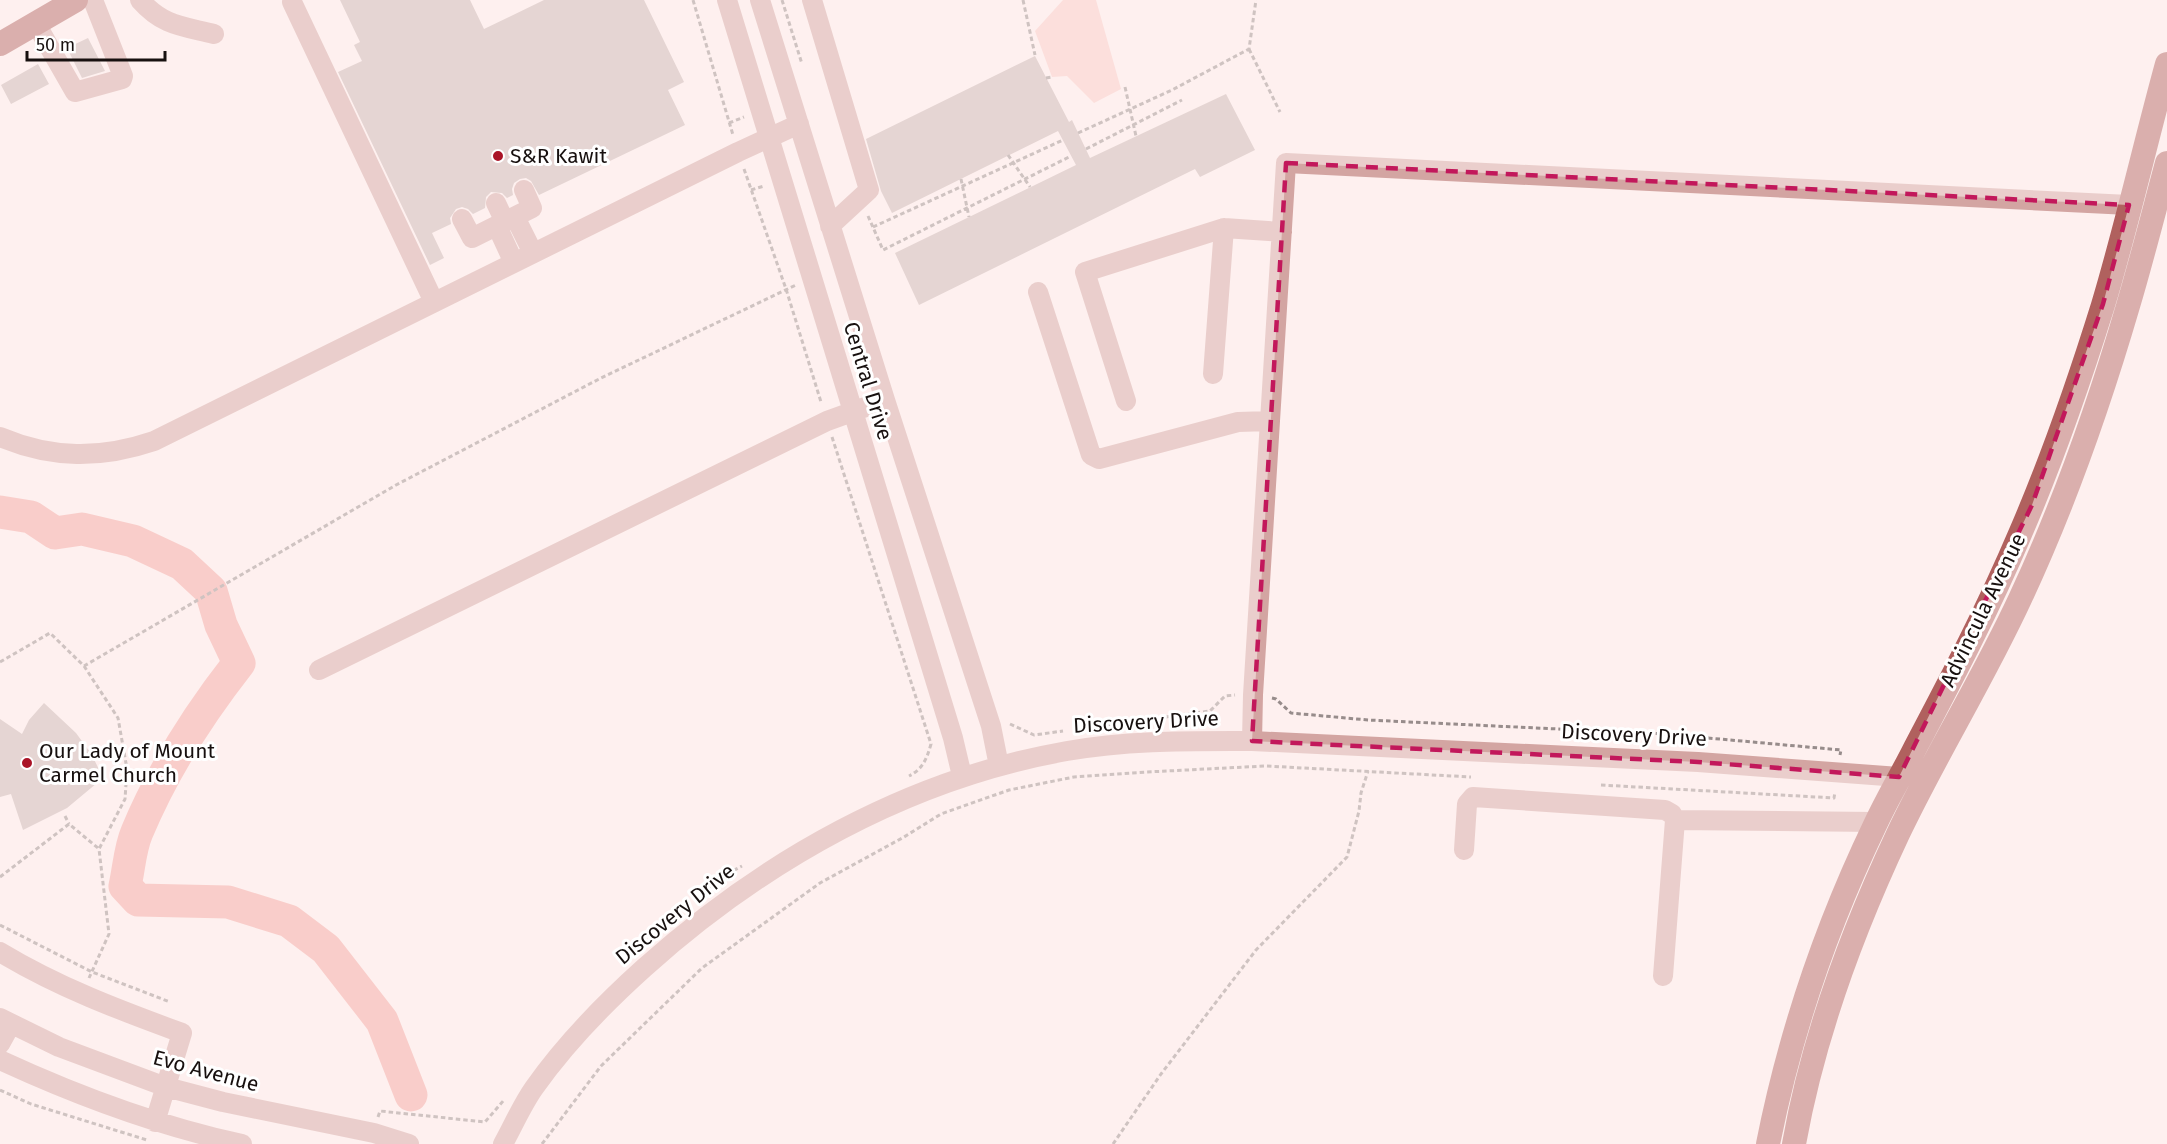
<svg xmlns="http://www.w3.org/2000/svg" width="2167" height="1144" font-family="'Fira Sans',sans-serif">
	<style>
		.green { fill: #facac6 }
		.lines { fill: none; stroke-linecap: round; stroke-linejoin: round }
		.river { stroke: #f4a39e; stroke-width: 33 }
		.building { fill: #c8b3b1 }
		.path { stroke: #978c8b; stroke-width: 3; stroke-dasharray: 4.5 3; stroke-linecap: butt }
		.minor { stroke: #d3a5a2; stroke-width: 20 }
		.major { stroke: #b0615e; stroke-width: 24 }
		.marked { fill: none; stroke: #c2185b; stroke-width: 4.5; stroke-dasharray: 12 8; stroke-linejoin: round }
		.poi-dot { fill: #aa1427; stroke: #fff; stroke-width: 2 }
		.labels { text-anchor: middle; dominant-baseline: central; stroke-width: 6; stroke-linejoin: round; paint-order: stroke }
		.poi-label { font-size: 21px; fill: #17100f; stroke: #fff; text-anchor: start }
		.street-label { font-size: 21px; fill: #17100f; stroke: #fff }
	</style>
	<rect width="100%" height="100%" fill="#fef0ef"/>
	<!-- green -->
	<path class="green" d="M1063,0H1096L1121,89L1094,103L1067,76L1052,77L1035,31Z"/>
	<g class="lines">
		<!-- river -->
		<path class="river" d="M0,512L31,517L55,533L82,529L133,541L182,564L211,591L221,625L239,663C199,714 162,772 137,832C130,848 129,868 125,886L138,900L228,902L289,921L326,949L382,1021L411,1095"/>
	</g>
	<!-- building -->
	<path class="building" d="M340,0H470L484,29L544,0H644L684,82L668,90L685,125L539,195L531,181L526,178L520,179L514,183L512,189L513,195L507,198L502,193L491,192L486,197L485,208L473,214L468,209L462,207L456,209L450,218L451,224L432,233L444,258L430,265L338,72L362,61L354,45L360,42Z
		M88,38L105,71L82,78L67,48Z
		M1035,56L1069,122L1072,120L1090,158L1226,94L1255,150L1200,177L1195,169L919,305L895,253L1076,165L1058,131L892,213L881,191L866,139Z
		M38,64L49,84L11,104L1,85Z
		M44,703L76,733L92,755L103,778L67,808L23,830L11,794L0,797V719L22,734L29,720Z"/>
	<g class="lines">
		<!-- path -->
		<path class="path" d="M693,0L733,135
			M782,0L802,64
			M1023,0L1035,55
			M1249,49L1280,112
			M1046,78L1052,77
			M1125,87L1136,136
			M729,123L744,117
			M1078,133L1172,90L1249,49L1256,0
			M1086,149L1182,100
			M1008,155L1030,187
			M744,169L786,289L821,402
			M961,179L969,217
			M751,190L764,186
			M868,216L883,250L1071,156
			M873,227L1063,140
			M832,437L931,744C927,758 923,769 909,776
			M0,662L50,633L84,666L396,485L601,378L796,285
			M84,666L118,718L127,769L125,799L99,849L109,934L89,978
			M1272,698L1276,699L1291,713L1368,720L1664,734L1841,750L1840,755
			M1010,724L1034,735L1063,731
			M1099,726L1210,711L1225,696L1235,695
			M1601,785L1834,798L1835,792
			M65,816L69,824
			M0,877L69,824L98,848
			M704,893L723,876L742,866
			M0,925L92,972L170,1002
			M0,1090L31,1104L147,1140
			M378,1117L380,1111L485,1122L504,1100
			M542,1144L601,1066L702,968L820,883L904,837L941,814L1009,790L1074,777L1147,772L1266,766L1471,777
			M1113,1144L1161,1074L1256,950L1347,857L1359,811L1361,793L1368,771"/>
		<!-- minor -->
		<path class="minor" d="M140,0C163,26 182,26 214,34
			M727,0L953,738L962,776
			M760,0L885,400L991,726L999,766
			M812,0L869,190L830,226
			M292,2L434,302
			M35,22L75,92L122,79L123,76L93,0
			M496,203L505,222
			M515,217L533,253
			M462,219L472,238L532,208L524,190
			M497,226L514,263
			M1038,292L1091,455L1099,459L1238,422L1270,421
			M1213,374L1224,228
			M1126,401L1085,272L1224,228L1282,232
			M0,437C52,459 101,459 154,441L738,152L799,124
			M319,670L827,421L885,400
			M1252,741L1253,695L1286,163L2129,205
			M1675,820L1876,822
			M1464,850L1467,804L1473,797L1665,810L1672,814L1675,820L1663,976
			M0,952C58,987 119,1010 182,1033L155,1122
			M0,1018L59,1047L166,1087L223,1102L374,1133L409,1144
			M0,1044L11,1024
			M0,1060C78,1096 158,1126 242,1144
			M503,1144C513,1126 522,1105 534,1088C565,1044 604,1004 644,968C763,861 908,779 1067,751C1128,740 1190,741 1252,741L1698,762L1899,777"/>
		<!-- major -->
		<path class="major" d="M0,44L76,0
			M1768,1144C1790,1033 1826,927 1875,825C1887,799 1902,774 1915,748C1952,678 1989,607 2020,534C2052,460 2079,382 2103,305C2127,225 2145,144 2167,64
			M1794,1144C1813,1037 1852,932 1898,834C1936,754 1983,679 2020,599C2064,505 2099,405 2128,306C2142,259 2154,211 2167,163"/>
	</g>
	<!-- marked area -->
	<path d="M0 0H2167V1144H0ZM1286,163L2129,205L2103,304L2032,505L1899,777L1698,762L1252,741Z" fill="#fef0ef" fill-opacity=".55" fill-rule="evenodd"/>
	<path class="marked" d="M1286,163L2129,205L2103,304L2032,505L1899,777L1698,762L1252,741Z"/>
	<!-- markers -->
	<g class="poi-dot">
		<circle cx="498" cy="156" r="6"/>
		<circle cx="27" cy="763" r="6"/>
	</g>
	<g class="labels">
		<!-- poi labels -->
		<g class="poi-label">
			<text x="510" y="156">S&amp;R Kawit</text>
			<text x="39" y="751">Our Lady of Mount<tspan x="39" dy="24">Carmel Church</tspan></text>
		</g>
		<!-- street labels -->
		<g class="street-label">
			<text transform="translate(868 381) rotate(73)">Central Drive</text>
			<text transform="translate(1983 610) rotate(-64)">Advincula Avenue</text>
			<text transform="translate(1146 722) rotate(-3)">Discovery Drive</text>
			<text transform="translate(1634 735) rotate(3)">Discovery Drive</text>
			<text transform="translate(675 914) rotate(-39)">Discovery Drive</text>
			<text transform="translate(206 1071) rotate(15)">Evo Avenue</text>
		</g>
	</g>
	<!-- scale -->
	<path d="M27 51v9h138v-9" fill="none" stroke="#17100f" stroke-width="3"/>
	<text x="36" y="51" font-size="18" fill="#17100f" stroke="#ffffff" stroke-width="4.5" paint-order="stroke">50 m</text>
</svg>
